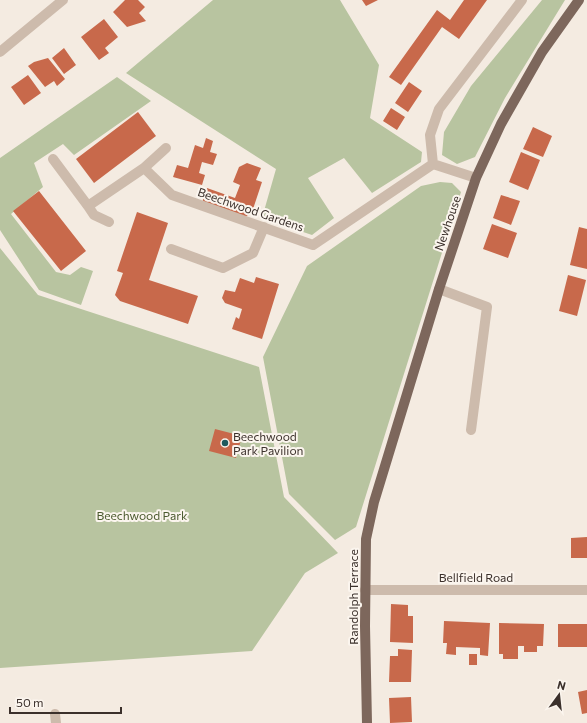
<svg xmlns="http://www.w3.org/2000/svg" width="587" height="723" font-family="Commissioner,sans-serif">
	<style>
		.green { fill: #b8c4a0 }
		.building { fill: #c8694b }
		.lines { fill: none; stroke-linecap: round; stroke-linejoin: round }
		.minor { stroke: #cdbbac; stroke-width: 10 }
		.major { stroke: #7d675c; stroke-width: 10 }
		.poi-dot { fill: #1f5a5e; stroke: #fbf5ee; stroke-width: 1.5 }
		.labels { text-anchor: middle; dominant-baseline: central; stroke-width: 4; stroke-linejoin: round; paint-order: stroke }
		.street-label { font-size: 12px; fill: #3b302b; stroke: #fbf5ee }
		.poi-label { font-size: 12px; fill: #3b302b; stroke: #fbf5ee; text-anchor: start }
		.park-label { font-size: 12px; fill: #4a5a2e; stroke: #fbf5ee }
	</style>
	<rect width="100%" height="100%" fill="#f4ebe1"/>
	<!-- green -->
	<path class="green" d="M213,0H340L379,65L370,118L422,152L421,162L372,193L344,158L308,178L334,218L312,235L262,218L276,169L126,73Z
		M542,0H565L505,98L475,157L457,164L442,155L444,132L471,86Z
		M117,77L151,101L74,155L63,144L34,163L43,187L11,214L56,272L70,275L81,267L93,271L81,305L39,290L0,230V158Z
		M440,182L452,183L461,192L356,527L335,540L289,494L263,357L307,266L421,186Z
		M0,248L38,295L259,367L284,497L338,553L305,573L252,651L0,668Z"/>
	<!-- building -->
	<path class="building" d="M125,0H138L145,7L139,13L146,21L127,27L113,12Z
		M362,0H378L366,6Z
		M464,0H487L459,39L442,27L401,85L389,77L437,10L450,20Z
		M104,19L118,37L105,48L109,53L99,60L81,37Z
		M64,48L76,65L64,74L52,58Z
		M48,58L65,79L57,86L54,81L45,87L28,66L34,62Z
		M28,75L41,93L24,105L11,87Z
		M409,82L422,91L408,112L395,103Z
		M391,108L405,117L397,130L383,121Z
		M138,112L156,136L94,183L76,159Z
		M533,127L552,136L543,157L523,149Z
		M206,138L213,141L210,152L217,154L213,165L202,162L199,173L205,175L202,185L173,177L177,165L188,168L195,145L203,148Z
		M521,152L540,160L528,190L509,182Z
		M247,163L261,168L256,180L262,182L252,212L244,218L202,203L207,188L235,198L240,185L233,182L239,167Z
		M39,191L86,251L61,271L13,211Z
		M501,195L520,201L511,225L493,218Z
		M137,212L168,223L149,280L198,296L188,324L120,301L115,295L123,273L117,271Z
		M492,224L517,233L508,258L483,249Z
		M579,227L587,229V269L570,265Z
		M568,275L586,280L577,316L559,311Z
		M256,277L279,284L262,339L232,329L236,317L239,319L242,309L225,303L222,298L225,290L235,292L240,278L254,283Z
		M215,429L242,436L236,458L209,451Z
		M587,537V558H571V538Z
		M391,604L408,605V616H413V643L390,642Z
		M444,621L490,623L488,656L480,655V648L456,647V655L446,654L447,643H443Z
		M499,623L544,624L543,646H537V652H524V646H518V659H503V654H499Z
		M558,624H587V647H558Z
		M398,649L412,650L411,682H389L390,656H398Z
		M469,654H477V665H469Z
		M587,690V713L582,714L578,692Z
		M411,697L412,722L390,723L389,698Z"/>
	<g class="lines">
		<!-- minor -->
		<path class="minor" d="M0,52L63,0
			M53,159L88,206L144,168L166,148
			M433,164L430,135L439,109L522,0
			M433,164L476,178
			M144,168L172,195L313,245L433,164
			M88,206L94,215L109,222
			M171,249L223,268L253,253L264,227
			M439,289L487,307L471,430
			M365,590H587
			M55,714L56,723"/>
		<!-- major -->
		<path class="major" d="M367,723L365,626L366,539L374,502L439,289L476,178L501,124L542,52L579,0"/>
	</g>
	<!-- markers -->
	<circle class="poi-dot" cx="225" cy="443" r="4"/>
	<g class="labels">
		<!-- street labels -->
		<g class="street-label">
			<text transform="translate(251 209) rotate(19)">Beechwood Gardens</text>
			<text transform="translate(447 223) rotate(-71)">Newhouse</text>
			<text x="476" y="577">Bellfield Road</text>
			<text transform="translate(353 597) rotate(-90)">Randolph Terrace</text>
		</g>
		<!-- poi labels -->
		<g class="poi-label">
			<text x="233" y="436">Beechwood<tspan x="233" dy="14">Park Pavilion</tspan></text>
		</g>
		<!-- park labels -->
		<g class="park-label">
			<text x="142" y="515">Beechwood Park</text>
		</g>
	</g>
	<!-- north arrow -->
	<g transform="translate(559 695) rotate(15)" stroke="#fbf5ee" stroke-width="3" paint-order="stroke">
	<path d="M0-3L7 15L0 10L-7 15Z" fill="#3b302b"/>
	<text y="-6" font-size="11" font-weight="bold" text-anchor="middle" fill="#3b302b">N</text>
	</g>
	<!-- scale -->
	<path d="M10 707v6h111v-6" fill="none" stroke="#3b302b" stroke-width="2"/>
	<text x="16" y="707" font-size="12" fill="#3b302b" stroke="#fbf5ee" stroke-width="3" paint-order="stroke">50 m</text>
</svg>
